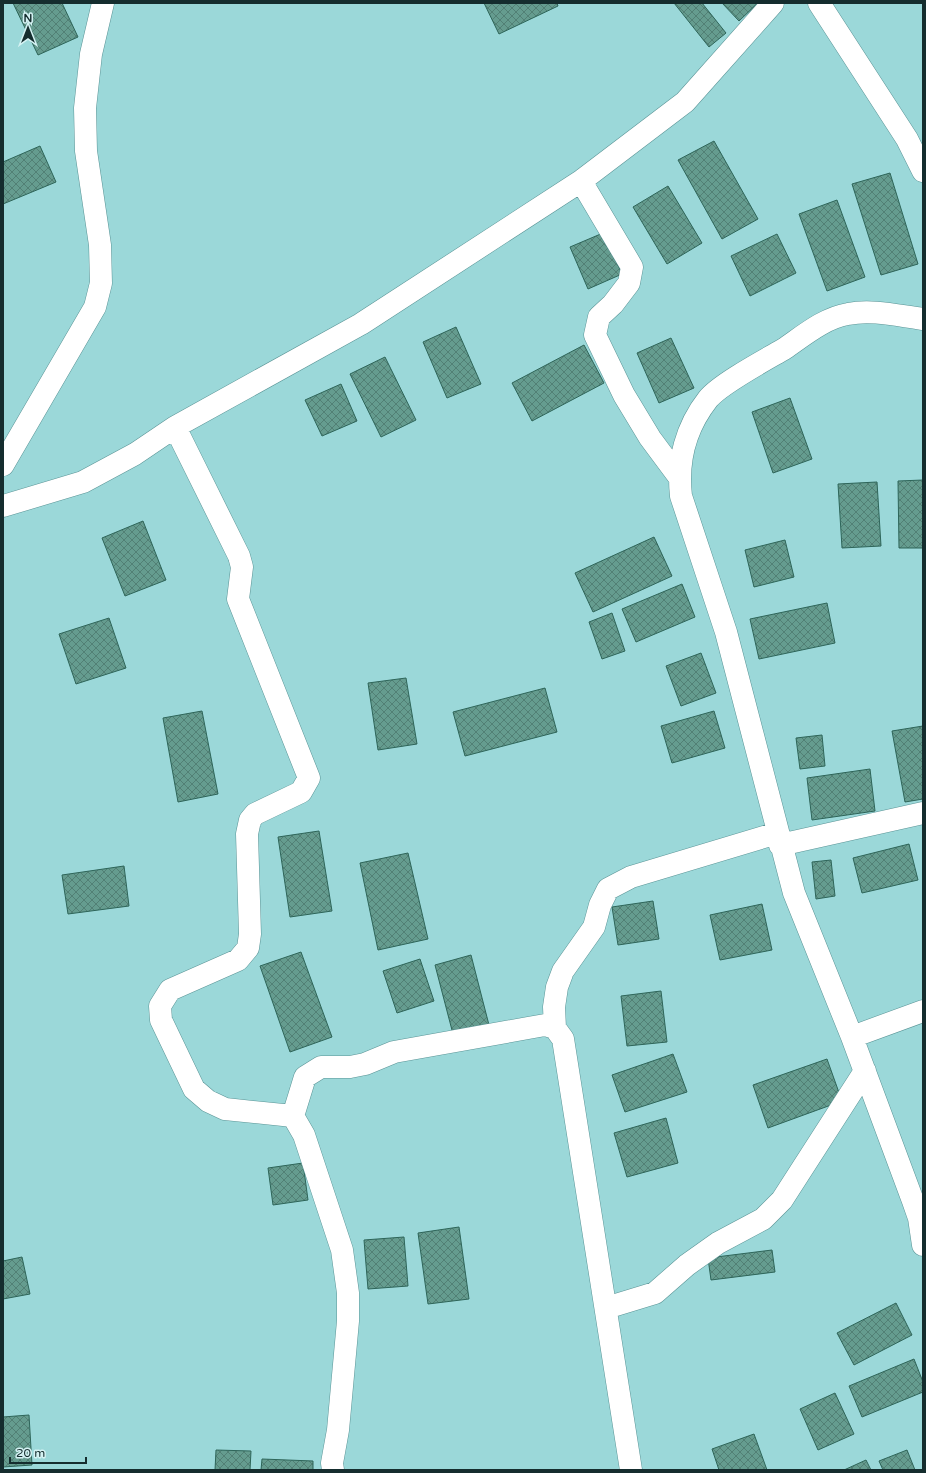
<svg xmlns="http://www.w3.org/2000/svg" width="926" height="1473" font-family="'Varela Round',sans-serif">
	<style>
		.building { fill: url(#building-cross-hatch); stroke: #2e6559 }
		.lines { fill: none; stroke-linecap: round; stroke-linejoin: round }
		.minor-casing { stroke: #5a9496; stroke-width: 23 }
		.minor { stroke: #fff; stroke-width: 22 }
	</style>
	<defs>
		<pattern id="building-cross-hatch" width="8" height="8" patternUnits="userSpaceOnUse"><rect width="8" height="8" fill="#659c8f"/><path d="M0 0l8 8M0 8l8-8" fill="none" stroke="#528075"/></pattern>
	</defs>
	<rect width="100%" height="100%" fill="#9bd8d9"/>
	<!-- building -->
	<path class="building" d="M13,3H62L78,37L38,55Z
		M484,3H557L558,6L499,34Z
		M674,3H702L726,33L709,47Z
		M722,3H758L739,21Z
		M714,141L758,219L722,239L678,160Z
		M40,146L56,182L3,204V162Z
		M890,173L918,264L881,275L852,184Z
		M668,186L702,243L667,264L633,207Z
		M837,200L865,277L827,291L799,214Z
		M603,233L622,274L588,289L570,247Z
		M777,234L796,273L750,296L731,256Z
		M456,327L481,384L447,398L423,342Z
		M671,338L694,388L659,403L637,353Z
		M584,345L604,383L532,421L512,383Z
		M385,357L416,420L381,437L350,374Z
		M341,384L357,421L322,436L305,400Z
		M790,398L812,459L773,473L752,412Z
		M923,480V548H899L898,481Z
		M877,482L881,546L842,548L838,484Z
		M143,521L166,580L125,596L102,538Z
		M654,537L672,576L593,612L575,573Z
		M785,540L794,577L754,587L745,550Z
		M682,584L695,617L636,642L622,609Z
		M827,603L835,643L759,659L750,619Z
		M612,613L625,651L602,659L589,622Z
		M109,618L126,668L76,684L59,634Z
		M701,653L716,693L681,706L666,666Z
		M406,678L417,744L378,750L368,683Z
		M545,688L557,732L465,756L453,712Z
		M202,711L218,794L178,802L163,718Z
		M714,711L725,748L672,763L661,726Z
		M923,726V799L905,802L892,731Z
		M822,735L825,766L800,769L796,738Z
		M870,769L875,811L812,820L807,778Z
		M319,831L332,911L290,917L278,837Z
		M909,844L918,880L862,893L853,858Z
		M408,853L428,939L378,950L360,863Z
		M831,860L835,896L816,899L812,862Z
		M124,866L129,906L68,914L62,875Z
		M653,901L659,939L618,945L612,907Z
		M762,904L772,950L720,960L710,915Z
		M301,952L332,1037L290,1052L260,966Z
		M471,955L489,1025L453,1034L435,965Z
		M420,959L434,1001L397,1013L383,971Z
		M661,991L667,1042L627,1046L621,996Z
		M673,1054L687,1092L625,1112L612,1075Z
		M827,1059L842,1101L768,1128L753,1085Z
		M666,1118L678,1163L627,1177L614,1133Z
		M303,1163L308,1200L273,1205L268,1168Z
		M459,1227L469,1299L428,1304L418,1233Z
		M404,1237L408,1286L368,1289L364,1240Z
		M772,1250L775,1272L711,1280L708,1258Z
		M22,1257L30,1294L3,1299V1261Z
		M896,1303L912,1335L854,1365L837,1333Z
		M914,1359L923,1382V1392L862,1417L849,1386Z
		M835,1393L854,1434L818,1450L800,1409Z
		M29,1415L32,1465L3,1467V1417Z
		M754,1434L767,1470H719L712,1449Z
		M216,1450L251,1451L250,1470H215Z
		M907,1450L915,1470H883L879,1461Z
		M262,1459L313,1461V1470H261Z
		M866,1460L871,1470H844Z"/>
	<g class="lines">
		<defs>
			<path id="minor" d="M819,3L907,139L923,171
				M581,181L632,267L629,283L613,304L599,317L595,335L624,395L650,438L679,477
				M923,319C899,316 872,309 848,314C824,318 803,336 784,349C765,360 720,384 708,399C686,427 677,461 681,496L726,632L794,893L852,1037L913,1201L919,1218L923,1245
				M175,427L239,556L242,567L238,599L309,778L301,792L255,814L250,820L247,834L250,934L248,948L238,960L170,990L160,1006L161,1020L194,1089L208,1101L225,1109L293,1116
				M3,465L95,307L101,283L100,245L86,151L85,108L91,54L103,3
				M3,506L83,482L135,454L175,427L361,324L581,181L685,102L773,3
				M780,845L923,813
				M852,1037L923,1011
				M606,1308L655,1293L687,1265L718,1243L763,1219L782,1200L865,1071
				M333,1470L332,1463L338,1430L348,1321V1293L342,1250L304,1135L293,1116L305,1077L321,1067H350L365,1064L394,1052L545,1025L555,1028
				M631,1470L563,1039L555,1028L554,1007L557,987L563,971L594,927L600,905L608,889L631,877L777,833"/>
		</defs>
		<!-- minor casing -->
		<use href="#minor" class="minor-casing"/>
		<!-- minor -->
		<use href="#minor" class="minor"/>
	</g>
	<!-- border -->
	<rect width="926" height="1473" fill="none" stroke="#152d2e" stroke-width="8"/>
	<!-- north arrow -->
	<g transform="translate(28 28)" stroke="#d5f2f3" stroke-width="3" paint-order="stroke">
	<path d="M0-3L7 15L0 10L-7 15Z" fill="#152d2e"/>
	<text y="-6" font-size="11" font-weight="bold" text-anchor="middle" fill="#152d2e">N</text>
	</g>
	<!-- scale -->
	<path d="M10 1457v6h76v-6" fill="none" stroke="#152d2e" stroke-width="2"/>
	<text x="16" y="1457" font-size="12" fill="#152d2e" stroke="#d5f2f3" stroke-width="3" paint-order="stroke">20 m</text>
</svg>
